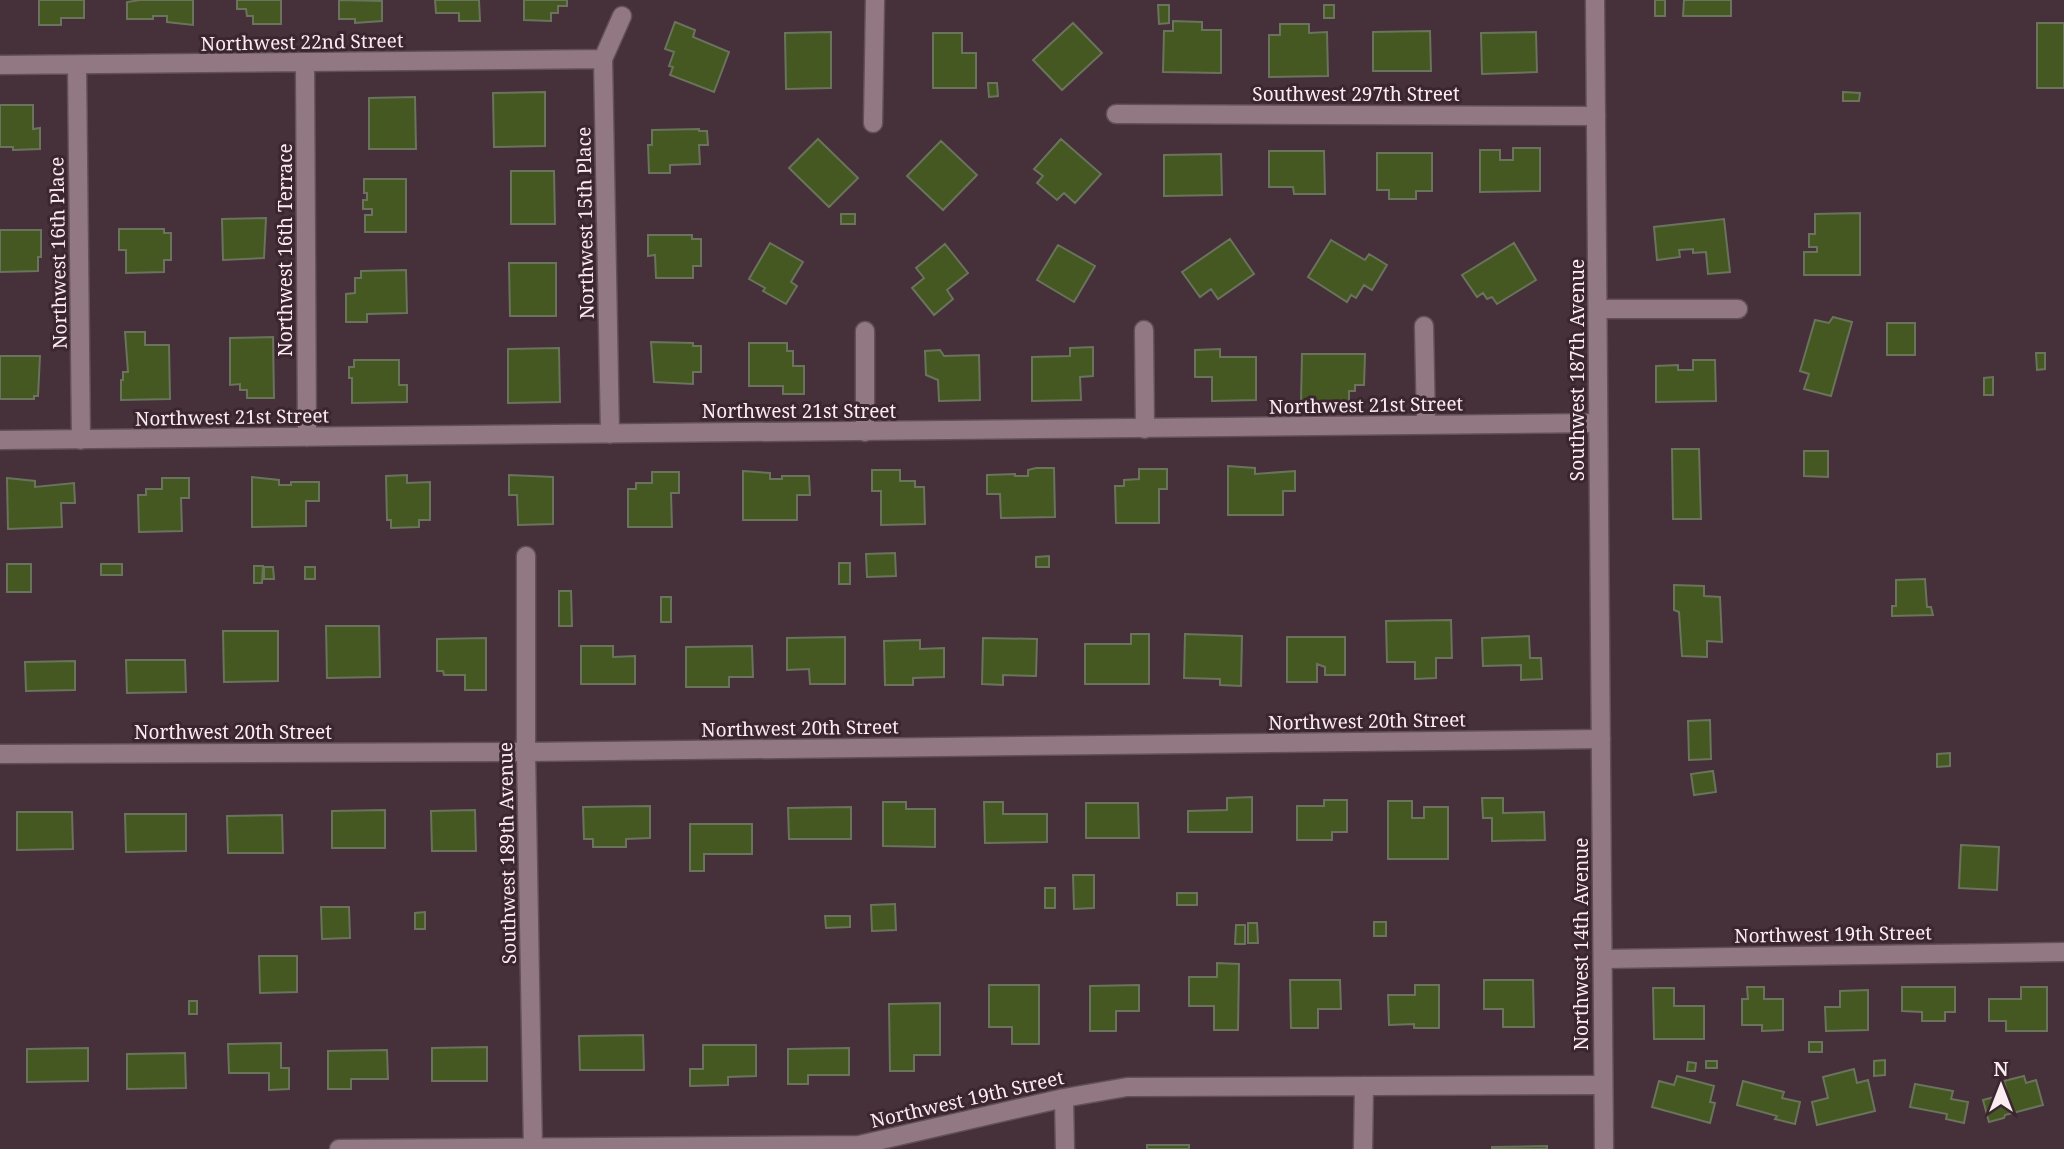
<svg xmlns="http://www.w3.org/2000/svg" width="2064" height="1149" font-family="'Noto Serif',serif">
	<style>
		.building { fill: #455821; stroke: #6a735c; stroke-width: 2 }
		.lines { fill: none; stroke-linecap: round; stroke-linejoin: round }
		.minor-casing { stroke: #624f57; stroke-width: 21 }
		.tertiary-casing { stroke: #624f57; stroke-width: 21 }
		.minor { stroke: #927883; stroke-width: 18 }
		.tertiary { stroke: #927883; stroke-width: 18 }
		.labels { text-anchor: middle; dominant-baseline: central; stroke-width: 6; stroke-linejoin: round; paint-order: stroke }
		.street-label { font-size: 19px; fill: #fbecf2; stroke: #3b2630 }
	</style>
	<rect width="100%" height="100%" fill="#46303a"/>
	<!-- building -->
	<path class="building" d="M39,0H84V18H61V25H39Z
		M140,0H193V25L167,22V16H153V19H127V2Z
		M237,0H281V24H253V16H247L246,9H237Z
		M339,0L382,1V21L355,23V19H339Z
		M435,0H479L480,21H459V13H436Z
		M524,0H567V6H558V13H551V21L524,20Z
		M1655,0H1665V16H1655Z
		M1684,0H1731V16H1683Z
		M1158,5H1169V23L1159,24Z
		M1324,5H1334V18H1324Z
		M1173,21L1202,22V30H1221V73L1163,72L1164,31H1173Z
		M675,22L695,30L693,37L729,52L714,92L670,75L673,67L669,66L674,52L665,49Z
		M1073,23L1102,53L1062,90L1033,60Z
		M2037,23H2064V88H2037Z
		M1280,24H1309V33L1327,32L1328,76L1269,77V35H1280Z
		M1430,31L1431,71H1373V32Z
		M831,32V88L786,89L785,33Z
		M1536,32L1537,72L1482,74L1481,33Z
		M933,33H962V53H976V88H933Z
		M988,83H997L998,96L989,97Z
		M545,92V146L494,147L493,93Z
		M1843,92L1860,93L1859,101H1843Z
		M415,97L416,149H369V98Z
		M0,105H33V129L40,128V149L13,150V147H0Z
		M699,129V131H707L708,145H699L700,164L670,165V173H649L648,145H652V130Z
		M818,139L858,178L829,207L789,168Z
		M1061,139L1101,174L1075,203L1064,193L1057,200L1037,183L1043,176L1034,169Z
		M941,141L977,175L943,210L907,176Z
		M1513,148H1540V191L1480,192V150H1500V160H1513Z
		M1269,151H1324L1325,194H1294L1293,187H1269Z
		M1377,153H1432V191H1416V199H1389V190H1377Z
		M1221,154L1222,195L1164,196V155Z
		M511,171H554L555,224H511Z
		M364,179H406V232H365V215H372V209H363V200H367V193H364Z
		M1860,213V275H1804V252H1817V247H1809V234H1815V214Z
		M841,214H855V224H841Z
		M266,218L264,258L223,260L222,219Z
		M1724,219L1730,272L1708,274L1706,252L1693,253V249L1679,250L1680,257L1657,260L1654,227Z
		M119,229H164V233H171V260H164V272L126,273V250H119Z
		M0,230H41V257H38V271L0,272Z
		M648,235H692V239H701V266H693V278H656L655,255L648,256Z
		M1230,239L1254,274L1218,299L1211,289L1200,297L1182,272Z
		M1331,240L1365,260L1369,254L1387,265L1372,290L1364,285L1356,298L1351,295L1347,302L1308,277Z
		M770,243L803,262L791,282L797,286L786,304L763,291L765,288L749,279Z
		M1514,243L1536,280L1497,304L1492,297L1487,299L1483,293L1477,297L1462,275Z
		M945,244L968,273L947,290L953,299L934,315L912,288L924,278L916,268Z
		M1058,245L1095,266L1074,302L1037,280Z
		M509,263H556V316H510Z
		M406,270L407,313L367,314V322H346V294L355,293V278H361V271Z
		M1833,317L1852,322L1831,396L1804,389L1809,374L1800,371L1815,320L1829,323Z
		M1887,323H1915V355H1887Z
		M125,332H145V345H169L170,399L121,400V380H123V372H128Z
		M273,337L274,398H247V390H240V384L230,385V338Z
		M651,342L693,343V346H701V372H693V384L654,382Z
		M749,343H787V351H793V366H804V394H783V386H749Z
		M1093,347V376L1080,377L1081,400L1032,401V357L1070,356V348Z
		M559,348L560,402L508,403V349Z
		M1220,349V357H1256V400L1212,401V377H1195V350Z
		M940,350L944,356L979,355L980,400L939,401L938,380L926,375L925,351Z
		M2036,353H2045V369L2037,370Z
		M1302,354H1365L1364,385H1355V391H1349V401H1301Z
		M0,356H40L38,396H34V399H0Z
		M354,360H399V385H407V402L352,403V378H349V367H354Z
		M1693,360H1715L1716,401L1656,402V366L1678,365V370H1693Z
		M1993,377V395H1984V378Z
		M1672,449H1699L1701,519H1673Z
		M1804,451H1828V477L1804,476Z
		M1228,466L1255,468V474L1295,471V491H1283V515H1228Z
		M1036,468H1054L1055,517L1001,518L1000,494H987V475L1015,474V476H1028V470Z
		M1139,469H1167V489H1159V523H1116L1115,486H1124V480L1139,479Z
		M872,470H900V481H915V487H924L925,524L881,525V491H872Z
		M743,471L770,473V479H782V476H809L810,495H797V520H743Z
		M652,472H679V493H671L672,527H628V489H636V483H652Z
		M407,475V483L430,482V520H419V527L391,528V520H387L386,476Z
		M509,475L553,477V524L518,525L517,495H509Z
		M252,477L279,480V485H291V482H319V501H306V526L252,527Z
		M7,478L35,481V487L74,483L75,503H61L62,527L8,529Z
		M162,478H189V498H181L182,531L139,532L138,495H146V489H162Z
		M895,553L896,576L867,577L866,554Z
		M1049,556V567H1036V557Z
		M839,563H850V584H839Z
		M7,564H31V592H7Z
		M101,564H122V575H101Z
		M254,566H263L262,583H254Z
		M264,567H273L274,579H264Z
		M305,567H315V579H305Z
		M1925,579L1927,607H1931L1933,615L1892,616V606H1896V580Z
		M1674,585L1704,586V596L1720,597L1722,642L1707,641V657L1682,656L1679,612L1674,610Z
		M559,591H571L572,626H559Z
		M661,597H671V622H661Z
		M1451,620L1452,658H1436V678L1415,679V662H1387L1386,621Z
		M326,626H379L380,677L327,678Z
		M223,631H278V681L224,682Z
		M1131,634H1149V684H1085V644H1131Z
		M1185,634L1242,636L1241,686L1220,685V679L1184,678Z
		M1529,636L1530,658H1541L1542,679L1521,680V665L1483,666L1482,638Z
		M845,637V684H810L809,669L787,670V638Z
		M1287,637H1345V675H1325V667L1317,664V682H1287Z
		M486,638V690H465V675H444L443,671H437V639Z
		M983,638L1037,639L1036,676L1003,675V685L982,684Z
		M920,640V649L944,648V677L913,678V685H885L884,641Z
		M581,646H613V657L635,656V684H581Z
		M752,646L753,677H729V687H686V647Z
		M126,660H185L186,692L127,693Z
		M75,661V690L26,691L25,662Z
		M1710,720L1711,759L1689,760L1688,721Z
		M1950,753V766L1937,767V754Z
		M1713,771L1716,792L1694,795L1691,774Z
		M1252,797V832H1188V811L1227,810V798Z
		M1482,798H1503V813L1544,812L1545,840L1492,841V818H1483Z
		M1324,800H1347V832H1332V840H1297V806H1324Z
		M1388,801H1412V818H1424V807H1448V859H1388Z
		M883,802H906V809H935V847L883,846Z
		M984,802H1003V814H1047V842L985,843Z
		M1086,803H1138L1139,838H1086Z
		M650,806V838L626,839V847H593V839H584L583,807Z
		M851,807V839H789L788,808Z
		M385,810V848H332V811Z
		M475,810L476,851H432L431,811Z
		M17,812H72L73,849L17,850Z
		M125,814H186V851L126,852Z
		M282,815L283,853H228L227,816Z
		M690,824H752V854H704V871H690Z
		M1961,845L1999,847L1997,890L1959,888Z
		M1073,875H1094V908L1074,909Z
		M1045,888H1055V908H1045Z
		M1177,893H1197V905H1177Z
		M895,904L896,930L872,931L871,905Z
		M321,907H349L350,938L322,939Z
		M425,912V929H415V913Z
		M825,916H850V927L826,928Z
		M1374,922H1386V936H1374Z
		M1248,923H1257L1258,943H1248Z
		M1236,925H1245V944H1235Z
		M259,956H297V992L260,993Z
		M1217,963L1239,964L1238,1030H1214V1006H1189V977H1217Z
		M1290,980H1340L1341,1009H1318V1028H1291Z
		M1484,980H1533L1534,1027H1503V1009H1484Z
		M989,985H1039V1044H1012V1027H989Z
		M1139,985V1011H1116V1031H1090V986Z
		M1415,985H1439V1028H1414V1024L1389,1025L1388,995H1415Z
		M1747,987H1764V999H1783V1030L1762,1031V1025H1742V999H1748Z
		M1902,987H1955V1012H1945V1021H1922V1012L1902,1011Z
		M2021,987H2047V1031H2006V1021H1989V999H2021Z
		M1653,988H1674V1006H1704V1039H1654Z
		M1868,990V1030L1826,1031L1825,1007H1840V991Z
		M189,1001H197V1014H189Z
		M940,1003V1055H914V1071H890L889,1004Z
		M643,1035L644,1070H580L579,1036Z
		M1809,1042H1822V1052H1809Z
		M281,1043V1068H289V1089L269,1090V1073H229L228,1044Z
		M703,1045H756V1076L728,1077V1085L690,1086V1069H703Z
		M487,1047V1081H432V1048Z
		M88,1048V1081L27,1082V1049Z
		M849,1048V1075H808V1084H788V1049Z
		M387,1050L388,1079H351V1089H328V1051Z
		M185,1053L186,1088L127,1089V1054Z
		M1885,1060V1075L1874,1076V1061Z
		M1706,1061H1717V1068H1706Z
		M1688,1062L1696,1063L1695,1071H1687Z
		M1854,1069L1857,1083L1868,1080L1875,1111L1817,1125L1812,1102L1828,1098L1823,1077Z
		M1677,1076L1714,1086L1710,1102L1715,1103L1710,1123L1652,1107L1659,1081L1674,1085Z
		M2024,1076L2026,1083L2036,1080L2043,1105L2005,1115L2004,1118L1989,1122L1983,1100L1998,1096L1997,1091L2006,1088L2004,1081Z
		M1743,1081L1784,1092L1782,1098L1800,1102L1795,1124L1775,1119L1777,1116L1737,1105Z
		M1915,1084L1953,1091L1951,1099L1968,1102L1964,1123L1946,1119L1947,1114L1910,1107Z
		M1147,1145H1189V1149H1147Z
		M1547,1146V1149H1492V1147Z"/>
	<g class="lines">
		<defs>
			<path id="minor" d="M305,63L307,437
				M0,65L603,59
				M77,65L81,440
				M1116,114L1596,116
				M873,123L875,0
				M1598,309H1738
				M1424,326L1426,425
				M1144,330L1145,429
				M865,331V432
				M610,434L603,59L622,16
				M0,440L1598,423
				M526,556V752L533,1149
				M0,754L526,752L1601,739
				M1603,959L2064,952
				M1064,1098L1065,1149
				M339,1149L859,1145L1064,1098L1127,1087L1603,1085
				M1363,1149L1364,1086"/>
			<path id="tertiary" d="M1595,0L1604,1149"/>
		</defs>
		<!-- minor casing -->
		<use href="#minor" class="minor-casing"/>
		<!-- tertiary casing -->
		<use href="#tertiary" class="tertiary-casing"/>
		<!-- minor -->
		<use href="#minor" class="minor"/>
		<!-- tertiary -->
		<use href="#tertiary" class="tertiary"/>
	</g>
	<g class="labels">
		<!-- street labels -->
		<g class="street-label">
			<text transform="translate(302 42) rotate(-1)">Northwest 22nd Street</text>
			<text x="1356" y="94">Southwest 297th Street</text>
			<text transform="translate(585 223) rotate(-91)">Northwest 15th Place</text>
			<text transform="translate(285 250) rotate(-90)">Northwest 16th Terrace</text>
			<text transform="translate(58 253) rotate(-91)">Northwest 16th Place</text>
			<text transform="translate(1577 370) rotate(-90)">Southwest 187th Avenue</text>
			<text transform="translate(1366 405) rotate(-1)">Northwest 21st Street</text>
			<text x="799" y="411">Northwest 21st Street</text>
			<text transform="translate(232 417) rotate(-1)">Northwest 21st Street</text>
			<text transform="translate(1367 721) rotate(-1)">Northwest 20th Street</text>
			<text transform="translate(800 728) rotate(-1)">Northwest 20th Street</text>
			<text x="233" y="732">Northwest 20th Street</text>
			<text transform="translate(507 853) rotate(-91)">Southwest 189th Avenue</text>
			<text transform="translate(1833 934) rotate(-1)">Northwest 19th Street</text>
			<text transform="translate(1581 944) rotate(-90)">Northwest 14th Avenue</text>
			<text transform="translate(967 1099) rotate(-13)">Northwest 19th Street</text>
		</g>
	</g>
	<!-- north arrow -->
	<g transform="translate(2001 1086)" stroke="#3b2630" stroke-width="5" paint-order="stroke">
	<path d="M0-5L12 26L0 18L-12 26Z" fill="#fbecf2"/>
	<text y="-10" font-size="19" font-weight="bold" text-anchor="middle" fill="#fbecf2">N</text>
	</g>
</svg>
